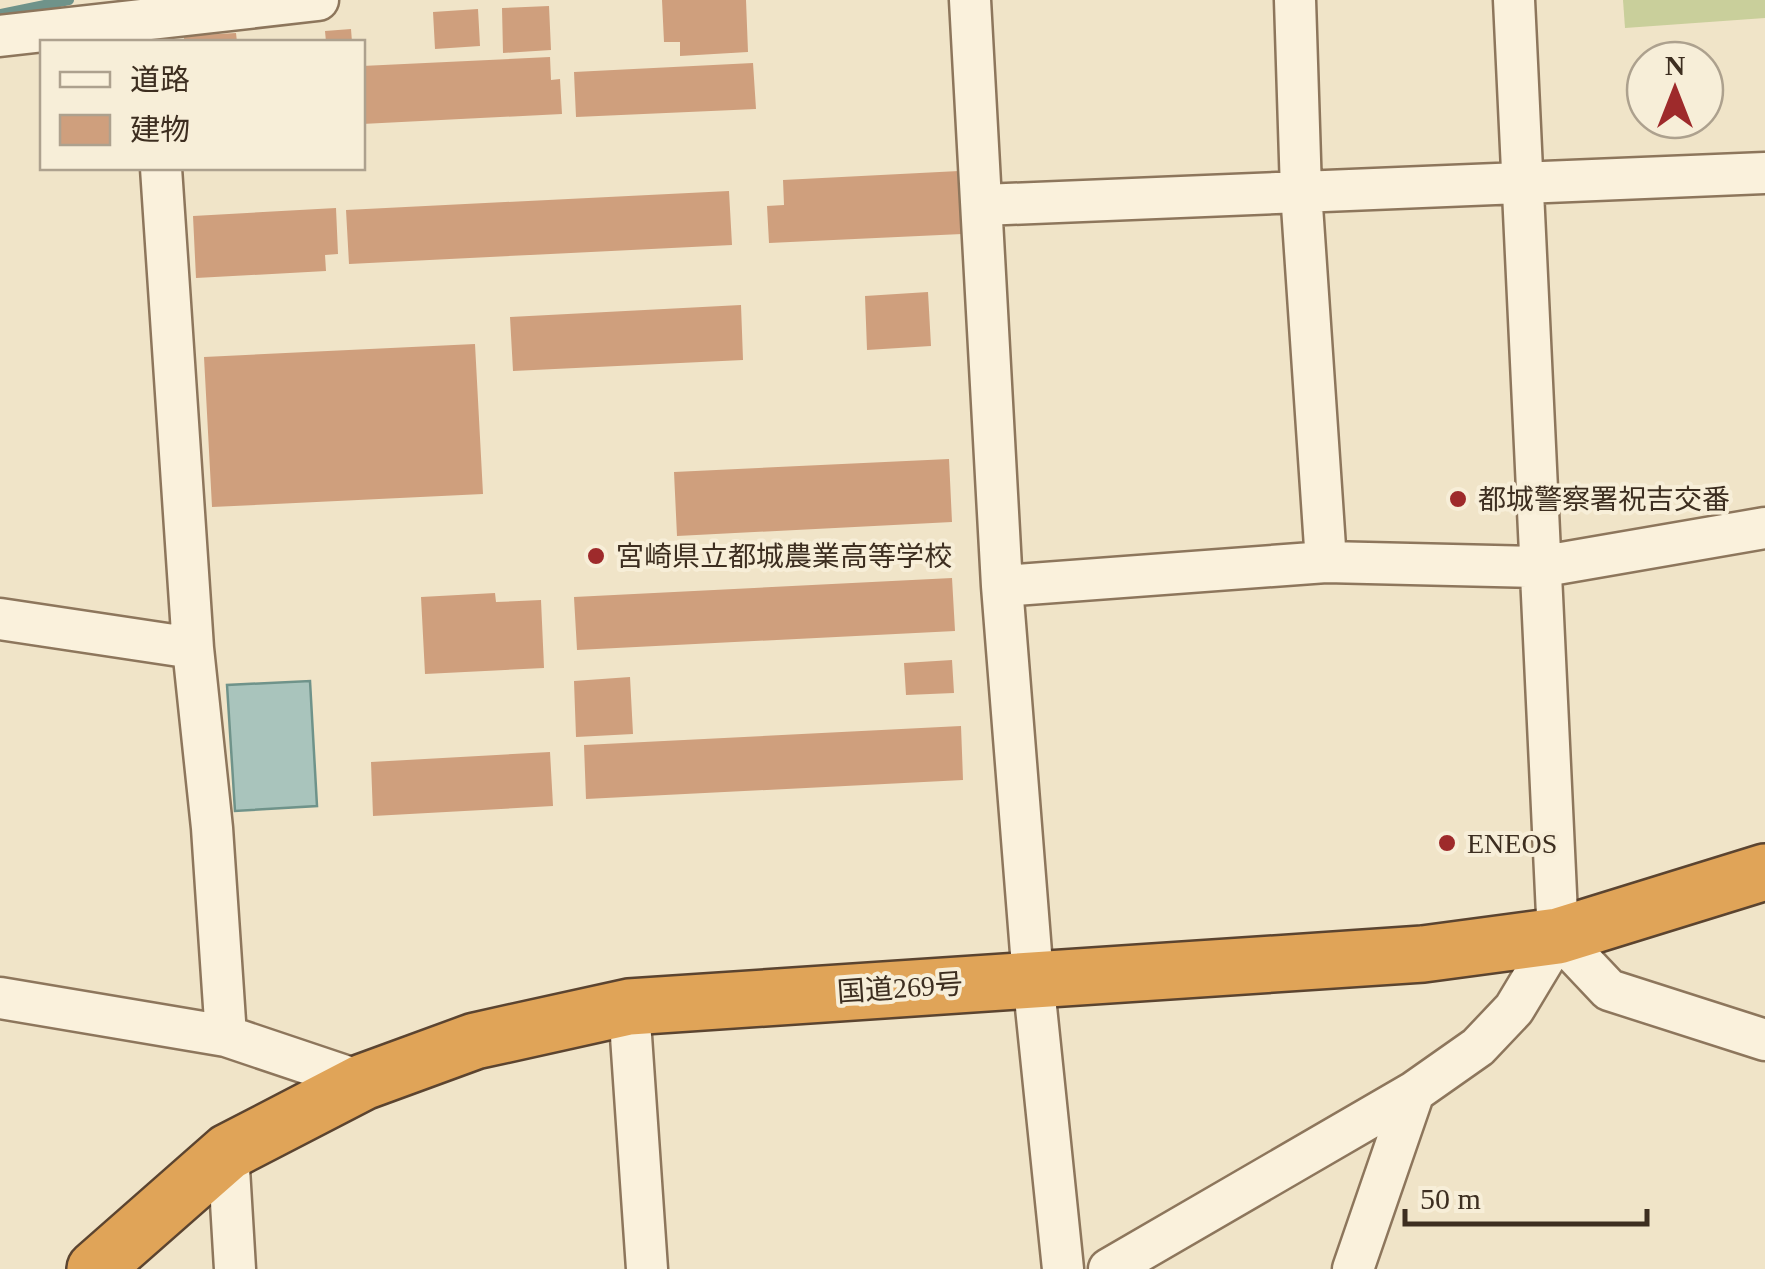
<svg xmlns="http://www.w3.org/2000/svg" width="1765" height="1269" font-family="'Times New Roman','Noto Sans JP',serif">
	<style>
		.green { fill: #c9cf9b }
		.water { fill: #a9c4bc; stroke: #6f938a; stroke-width: 2.5 }
		.lines { fill: none; stroke-linecap: round; stroke-linejoin: round }
		.stream { stroke: #6f938a; stroke-width: 10 }
		.building { fill: #cf9f7d }
		.minor-casing { stroke: #8d765c; stroke-width: 45 }
		.highway-casing { stroke: #5b4430; stroke-width: 60 }
		.minor { stroke: #faf1dc; stroke-width: 40 }
		.highway { stroke: #e0a458; stroke-width: 55 }
		.poi-dot { fill: #9e2a2b; stroke: #f7eed8; stroke-width: 4 }
		.labels { text-anchor: middle; dominant-baseline: central; stroke-width: 8; stroke-linejoin: round; paint-order: stroke }
		.poi-label { font-size: 28px; fill: #3d2e20; stroke: #f7eed8; text-anchor: start }
		.street-label { font-size: 28px; fill: #3d2e20; stroke: #f7eed8 }
	</style>
	<rect width="100%" height="100%" fill="#f0e4c8"/>
	<!-- green -->
	<path class="green" d="M1623,0H1765V18L1625,28Z"/>
	<!-- water -->
	<path class="water" d="M310,681L317,806L235,811L227,685Z"/>
	<g class="lines">
		<!-- stream -->
		<path class="stream" d="M0,14L69,0"/>
	</g>
	<!-- building -->
	<path class="building" d="M662,0H746L748,52L680,56V42H664Z
		M549,6L551,50L503,53L502,8Z
		M478,9L480,46L435,49L433,12Z
		M351,29L352,42H326L325,31Z
		M236,33L237,42H184V36Z
		M550,57L551,80L560,79L562,114L362,124V66Z
		M753,63L756,109L576,117L574,72Z
		M959,171L962,234L769,243L767,206L784,205L783,180Z
		M729,191L732,245L349,264L346,210Z
		M336,208L338,254L325,255L326,271L196,278L193,216Z
		M928,292L931,346L867,350L865,296Z
		M741,305L743,360L513,371L510,317Z
		M475,344L483,494L212,507L204,357Z
		M949,459L952,522L677,536L674,472Z
		M952,578L955,631L577,650L574,597Z
		M495,593L496,602L541,600L544,668L425,674L421,597Z
		M952,660L954,693L906,695L904,663Z
		M630,677L633,734L576,737L574,681Z
		M961,726L963,780L586,799L584,745Z
		M550,752L553,806L373,816L371,762Z"/>
	<g class="lines">
		<defs>
			<path id="minor" d="M970,0L1002,586L1033,978L1063,1269
				M1295,0L1301,191L1326,562
				M1514,0L1558,936L1609,990L1765,1040
				M0,36L318,0
				M161,168L193,648L212,828L226,1036
				M983,205L1765,173
				M1002,586L1326,562L1539,567L1765,528
				M0,619L193,648
				M0,998L226,1036L363,1082
				M629,1007L647,1269
				M228,1152L235,1269
				M1109,1269L1414,1092L1478,1047L1514,1009L1558,936
				M1353,1269L1414,1092"/>
			<path id="highway" d="M95,1269L228,1152L363,1082L475,1041L629,1007L1423,954L1558,936L1765,872"/>
		</defs>
		<!-- minor casing -->
		<use href="#minor" class="minor-casing"/>
		<!-- highway casing -->
		<use href="#highway" class="highway-casing"/>
		<!-- minor -->
		<use href="#minor" class="minor"/>
		<!-- highway -->
		<use href="#highway" class="highway"/>
	</g>
	<!-- markers -->
	<g class="poi-dot">
		<circle cx="1458" cy="499" r="10"/>
		<circle cx="596" cy="556" r="10"/>
		<circle cx="1447" cy="843" r="10"/>
	</g>
	<g class="labels">
		<!-- poi labels -->
		<g class="poi-label">
			<text x="1478" y="499">都城警察署祝吉交番</text>
			<text x="616" y="556">宮崎県立都城農業高等学校</text>
			<text x="1467" y="843">ENEOS</text>
		</g>
		<!-- street labels -->
		<g class="street-label">
			<text transform="translate(900 988) rotate(-4)">国道269号</text>
		</g>
	</g>
	<!-- legend -->
	<rect x="40" y="40" width="325" height="130" fill="#f7eed8" stroke="#ada18e" stroke-width="2.5"/>
	<rect x="60" y="72" width="50" height="15" fill="#faf1dc" stroke="#ada18e" stroke-width="2.5"/>
	<text x="130" y="90" font-size="30" fill="#3d2e20">道路</text>
	<rect x="60" y="115" width="50" height="30" fill="#cf9f7d" stroke="#ada18e" stroke-width="2.5"/>
	<text x="130" y="140" font-size="30" fill="#3d2e20">建物</text>
	<!-- north arrow -->
	<g transform="translate(1675 90)"><circle r="48" fill="#f7eed8" stroke="#ada18e" stroke-width="2.5"/>
	<path d="M0-8L18 38L0 25L-18 38Z" fill="#9e2a2b"/>
	<text y="-15" font-size="28" font-weight="bold" text-anchor="middle" fill="#3d2e20">N</text>
	</g>
	<!-- scale -->
	<path d="M1405 1209v15h242v-15" fill="none" stroke="#3d2e20" stroke-width="5"/>
	<text x="1420" y="1209" font-size="30" fill="#3d2e20" stroke="#f7eed8" stroke-width="8" paint-order="stroke">50 m</text>
</svg>
